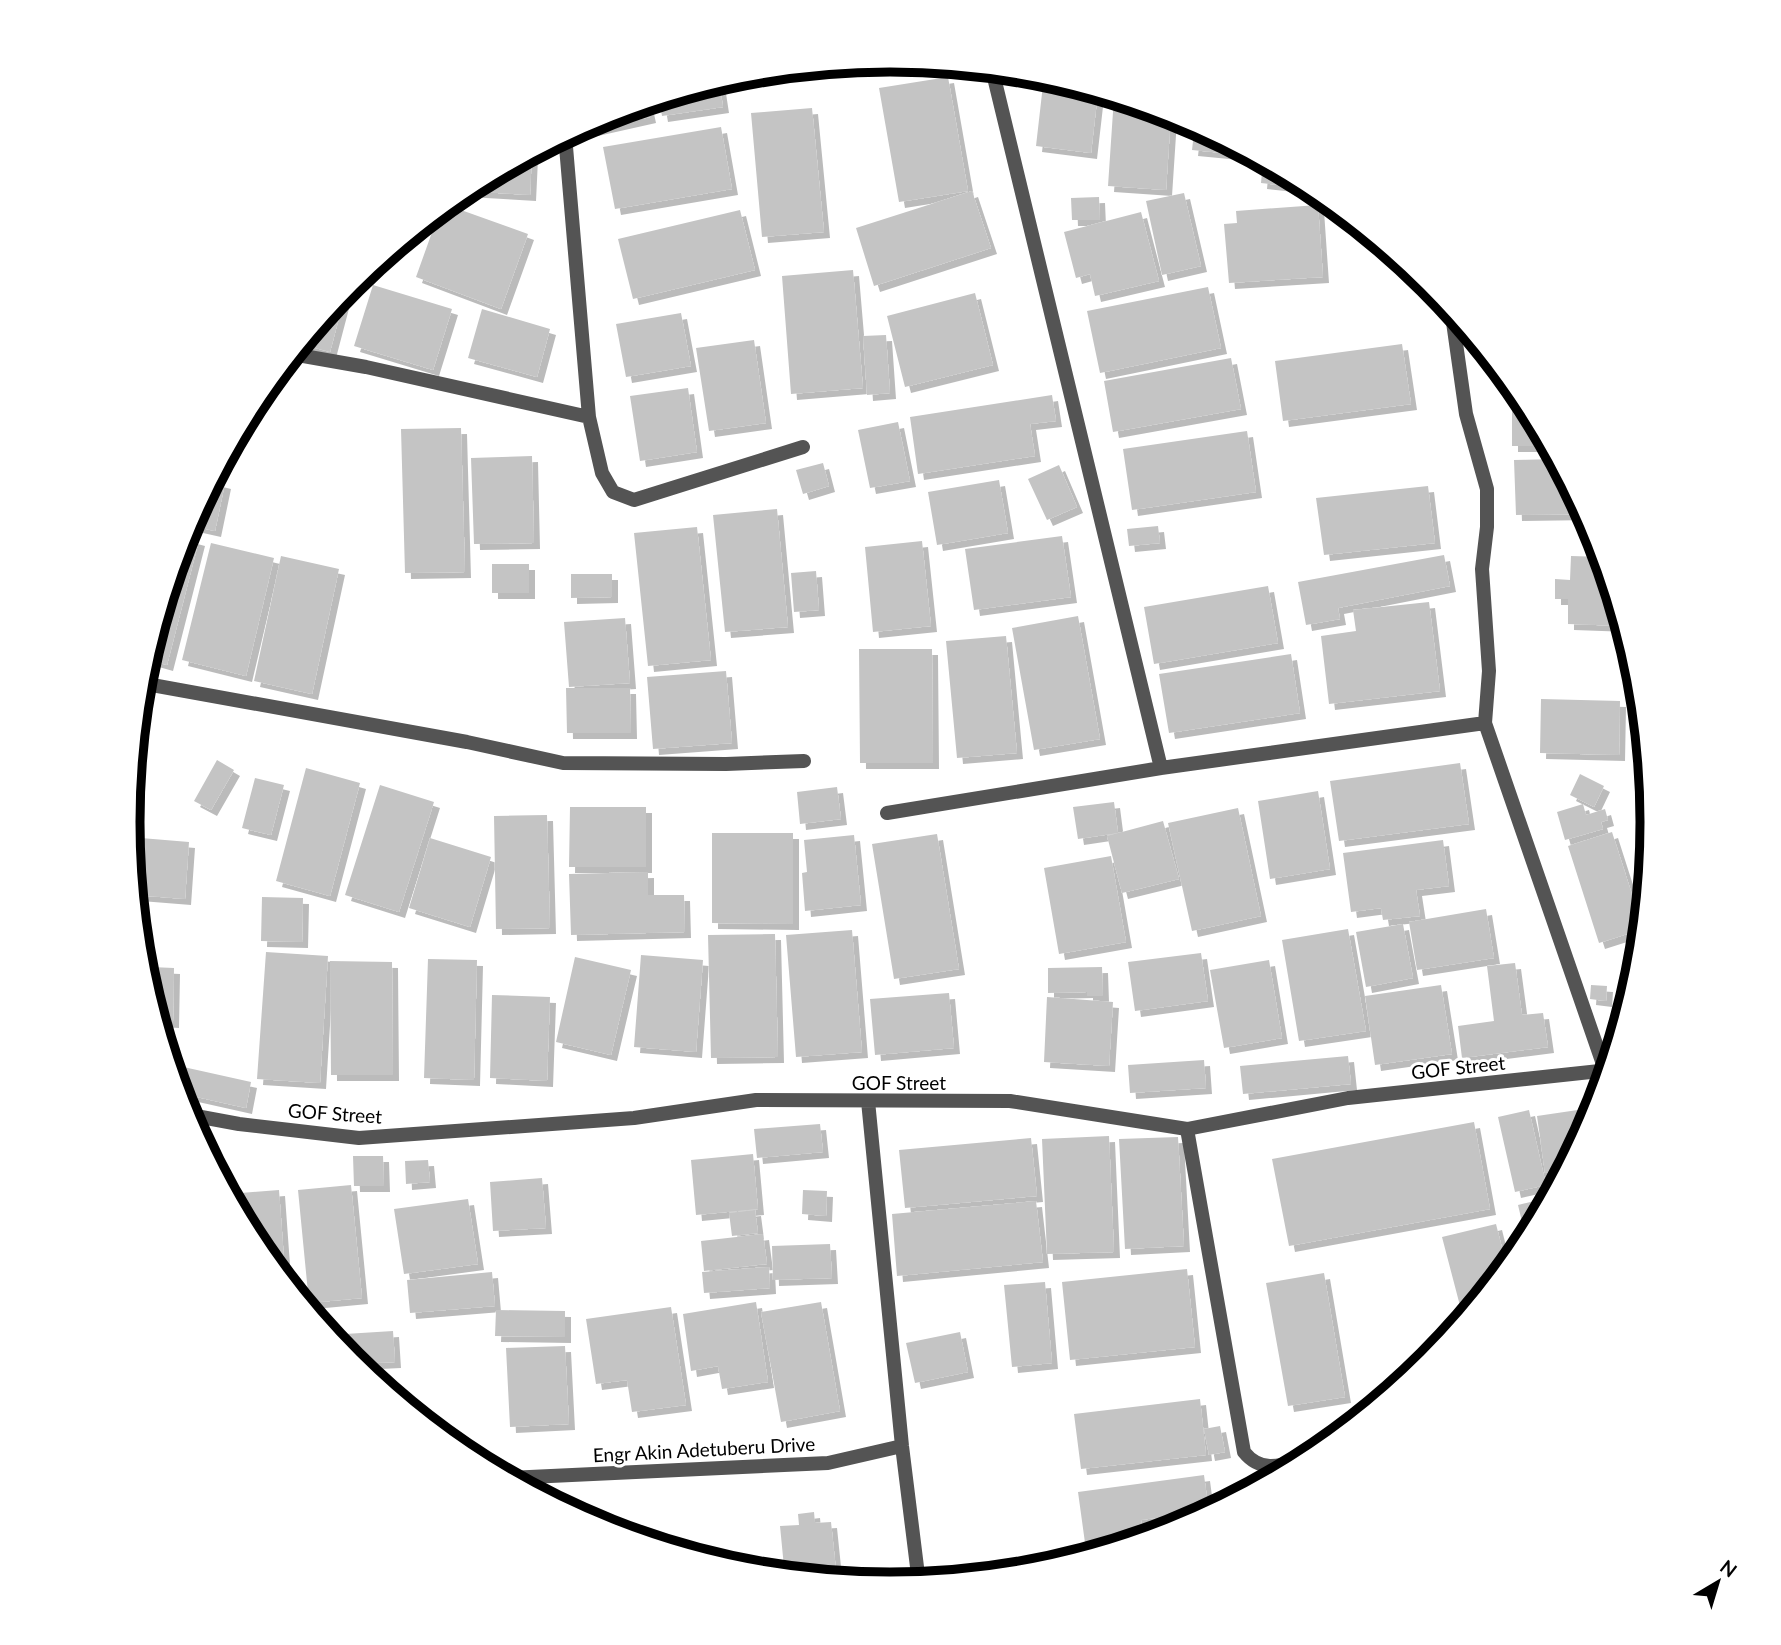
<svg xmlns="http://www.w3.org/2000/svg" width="1781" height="1645" font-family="Lato,sans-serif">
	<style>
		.building { fill: #c4c4c4; filter: url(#shadow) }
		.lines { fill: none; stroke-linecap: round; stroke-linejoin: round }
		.street { stroke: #545454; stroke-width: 14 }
		.labels { text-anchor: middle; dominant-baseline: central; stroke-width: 6; stroke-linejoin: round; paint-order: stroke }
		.street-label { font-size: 19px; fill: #000; stroke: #fff }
		.rim { fill: none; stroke: #000; stroke-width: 9 }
	</style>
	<defs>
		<filter id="shadow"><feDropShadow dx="6" dy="6" stdDeviation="0" flood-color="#0004"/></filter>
	</defs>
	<rect width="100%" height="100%" fill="#fff"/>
	<!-- building -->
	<path class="building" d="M1044,76L1098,92L1091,153L1036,146Z
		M948,77L968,191L899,202L879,88Z
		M719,81L723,107L662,116L659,99Z
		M1114,97L1171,114L1166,190L1108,186Z
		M647,103L650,117L592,130L590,122L599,117Z
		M812,108L824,232L762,237L751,113Z
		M1195,124L1254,156L1192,150Z
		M721,127L732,189L615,209L603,147Z
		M532,153L530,195L463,191L467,188Z
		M1263,161L1315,188V189L1261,183Z
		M972,191L991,248L874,286L856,228Z
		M1184,193L1201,266L1162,275L1146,201Z
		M1099,197L1100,220H1072L1071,198Z
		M447,205L528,234L501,309L416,277L440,210Z
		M1318,205L1323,277L1229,283L1224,224L1237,223L1236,211Z
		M740,210L755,270L633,299L618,239Z
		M1141,212L1159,281L1095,296L1090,274L1076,278L1064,232Z
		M853,270L863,388L791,394L782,276Z
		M373,285L452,309L433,370L354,346Z
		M1208,287L1221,348L1100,373L1087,311Z
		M975,293L993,365L905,387L887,316Z
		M342,294L345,295L330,352L301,344Z
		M482,309L550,329L537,377L468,358Z
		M681,313L691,366L626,377L616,324Z
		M886,335L890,393L867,395L863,336Z
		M754,340L766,423L709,431L696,348Z
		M1402,344L1411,404L1283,421L1275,361Z
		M1231,358L1241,409L1113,432L1104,381Z
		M688,388L697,452L640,461L630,396Z
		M1052,395L1056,421L1030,424L1035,456L918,474L910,417Z
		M1512,410H1531L1550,446H1512Z
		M898,422L910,481L870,488L858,430Z
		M461,428L465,572L405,573L401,429Z
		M1247,431L1256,492L1132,510L1123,449Z
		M532,456L534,543L474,544L471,458Z
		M1557,459L1587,514L1516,515L1514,460Z
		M823,463L829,486L803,494L796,470Z
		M1059,465L1077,507L1047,520L1028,479Z
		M213,480L225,483L215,531L188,525Z
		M999,480L1008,533L937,545L928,492Z
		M1428,486L1435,543L1324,555L1316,498Z
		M777,509L788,627L725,632L713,515Z
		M1158,526L1160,543L1129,546L1127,529Z
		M697,527L711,660L648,666L634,533Z
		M184,536L199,540L167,665L146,659Z
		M1062,536L1071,597L974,610L965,549Z
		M922,541L931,626L873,632L865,547Z
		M211,543L274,558L246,676L182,660Z
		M1444,555L1450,586L1338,608L1340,619L1306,625L1298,582Z
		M281,556L339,569L312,694L254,681Z
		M1571,556L1604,557L1624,626L1568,624V599H1555V579L1570,580Z
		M492,564H529V593H492Z
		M816,571L819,610L794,612L791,573Z
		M571,574H612V597L571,598Z
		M1268,586L1278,643L1154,664L1144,607Z
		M1429,602L1440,691L1329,704L1321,636L1356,631L1353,610Z
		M1078,616L1100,739L1034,750L1012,628Z
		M625,618L630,683L569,687L564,622Z
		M1006,636L1017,753L957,758L946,641Z
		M859,649H932L933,763H860Z
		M1291,654L1300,713L1169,733L1159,674Z
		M726,671L732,743L653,749L647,677Z
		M566,688H630L631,733H567Z
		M1541,699L1620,701L1619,755L1540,753Z
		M217,760L234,770L211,810L194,801Z
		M1460,763L1469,824L1339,841L1330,781Z
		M306,768L360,783L330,896L276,881Z
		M1580,774L1604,786L1594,807L1570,795Z
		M255,778L284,785L271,835L242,828Z
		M380,785L434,802L399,912L345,895Z
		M837,787L841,819L800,824L797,792Z
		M1318,791L1330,869L1270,879L1258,801Z
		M1114,802L1118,833L1078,839L1073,807Z
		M1583,804L1586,815L1605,809L1608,820L1601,822L1603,829L1565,840L1557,812Z
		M570,807H646V867H569Z
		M1238,808L1261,916L1192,931L1168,823Z
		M547,815L550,928L496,929L494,816Z
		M1163,821L1179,879L1122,893L1107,836Z
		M1612,832L1643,929L1599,943L1568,846Z
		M712,833H793V924L712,923Z
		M937,834L959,969L894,979L872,844Z
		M854,835L861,905L805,911L802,873L807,872L804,840Z
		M129,837L189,842L185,899L135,895Z
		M430,838L491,857L470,927L409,908Z
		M1443,840L1449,886L1416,890L1420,916L1383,920L1381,908L1351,912L1343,853Z
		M1111,856L1126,942L1059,954L1044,868Z
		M648,872V895H684L685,932L571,935L569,874Z
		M262,897L303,898L302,942L261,941Z
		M1486,909L1494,958L1417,970L1409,922Z
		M1403,924L1413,978L1366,987L1356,932Z
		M1348,929L1366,1031L1299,1041L1282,940Z
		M852,930L862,1052L796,1057L786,935Z
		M775,934L778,1057L711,1058L708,935Z
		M266,952L328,956L320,1083L257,1079Z
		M1201,953L1208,1001L1135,1011L1128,962Z
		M641,955L703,960L696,1052L634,1047Z
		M575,957L631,970L611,1055L556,1042Z
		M428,959L477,960L474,1080L424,1078Z
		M1269,960L1282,1038L1224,1048L1210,970Z
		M330,961L392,962L393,1075H331Z
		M1515,963L1522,1015L1543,1013L1548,1047L1462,1058L1458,1026L1494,1021L1487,966Z
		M151,967L174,968L173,1022L157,1021L151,999Z
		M1102,967L1103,996H1087V992L1048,993V968Z
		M1441,985L1452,1054L1375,1065L1365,996Z
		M1591,985L1607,986L1606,1001L1590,999Z
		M949,993L954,1048L875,1055L870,999Z
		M492,995L550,997L547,1081L490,1078Z
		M1047,997L1113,1002L1109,1066L1044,1062Z
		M1348,1056L1351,1084L1243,1094L1240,1066Z
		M1204,1060L1206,1088L1130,1093L1128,1065Z
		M170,1064L251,1082L246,1108L179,1093Z
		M1598,1107L1566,1170L1545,1173L1537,1116Z
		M1529,1110L1546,1185L1515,1192L1498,1117Z
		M1474,1122L1490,1209L1289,1246L1272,1159Z
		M820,1124L823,1152L757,1158L754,1129Z
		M1109,1136L1114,1252L1047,1254L1042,1139Z
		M1178,1137L1184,1246L1125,1249L1119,1139Z
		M1031,1138L1037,1196L905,1208L899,1150Z
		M753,1154L758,1209L696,1215L691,1160Z
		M353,1156H383L384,1186H354Z
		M428,1160L430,1182L406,1184L405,1161Z
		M542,1178L546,1228L493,1231L490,1182Z
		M351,1185L362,1298L309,1303L298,1190Z
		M279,1190L284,1259L267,1260L256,1246L228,1194Z
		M803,1190L827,1191L826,1216L802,1214Z
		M1551,1197L1527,1243L1518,1205Z
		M468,1199L478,1264L404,1274L394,1209Z
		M1036,1201L1043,1262L897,1276L892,1214Z
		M755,1210L758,1233L732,1236L729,1213Z
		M1496,1224L1507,1268L1464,1321L1442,1237Z
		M763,1234L767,1264L704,1271L701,1241Z
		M830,1244L832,1278L773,1280L772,1246Z
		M769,1267L770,1288L704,1293L702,1272Z
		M1187,1269L1195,1347L1070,1360L1062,1282Z
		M492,1272L495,1306L410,1313L407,1280Z
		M1324,1273L1345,1397L1288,1406L1266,1283Z
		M1045,1282L1052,1363L1012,1367L1004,1285Z
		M756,1302L768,1382L722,1389L718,1366L691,1371L683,1314Z
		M821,1302L840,1411L781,1422L761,1312Z
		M671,1307L686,1405L632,1412L627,1380L596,1384L586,1319Z
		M496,1310L565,1311V1337L495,1336Z
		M393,1331L395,1362L354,1364L329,1335Z
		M960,1332L968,1372L915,1383L906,1343Z
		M565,1346L569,1424L510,1427L506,1348Z
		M383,1376L385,1390L370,1377Z
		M1200,1399L1206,1455L1081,1469L1074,1414Z
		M1220,1426L1225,1452L1209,1455L1204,1429Z
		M1204,1475L1209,1513L1182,1528L1165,1533H1157L1155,1518L1141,1520L1143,1539L1125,1545L1086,1550L1078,1492Z
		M814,1512L815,1523L831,1522L837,1580L774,1574L773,1568L784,1567L780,1526L799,1525L798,1514Z"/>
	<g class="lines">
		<!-- street -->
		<path class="street" d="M992,69L1161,768
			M565,135L589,417L602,473L613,492L634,500L803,447
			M1451,308L1466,414L1487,489V527L1482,569L1489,671L1485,723L1605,1070
			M292,354L366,367L589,417
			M141,683L467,742L563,763L726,764L804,761
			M887,813L1161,768L1485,723
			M868,1101L902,1446L919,1583
			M185,1114L239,1124L359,1138L634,1118L756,1100L1010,1101L1187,1129L1348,1098L1609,1070
			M1187,1129L1244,1452C1264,1477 1288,1462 1316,1456
			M506,1478L828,1463L902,1446"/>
	</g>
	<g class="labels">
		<!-- street labels -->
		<g class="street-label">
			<text transform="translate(1458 1067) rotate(-6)">GOF Street</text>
			<text x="899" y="1082">GOF Street</text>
			<text transform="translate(335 1113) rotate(4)">GOF Street</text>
			<text transform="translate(704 1449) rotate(-3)">Engr Akin Adetuberu Drive</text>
		</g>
	</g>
	<!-- crop -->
	<path d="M0 0H1781V1645H0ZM140 822a750 750 0 1 1 1500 0a750 750 0 1 1-1500 0Z" fill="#fff" fill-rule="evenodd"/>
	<path class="rim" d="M140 822a750 750 0 1 1 1500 0a750 750 0 1 1-1500 0Z"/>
	<!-- north arrow -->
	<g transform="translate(1718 1582) rotate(38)" stroke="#ffffff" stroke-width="5" paint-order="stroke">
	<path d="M0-5L12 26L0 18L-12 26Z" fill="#000000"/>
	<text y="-10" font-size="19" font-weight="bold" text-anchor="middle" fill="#000000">N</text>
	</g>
</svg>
